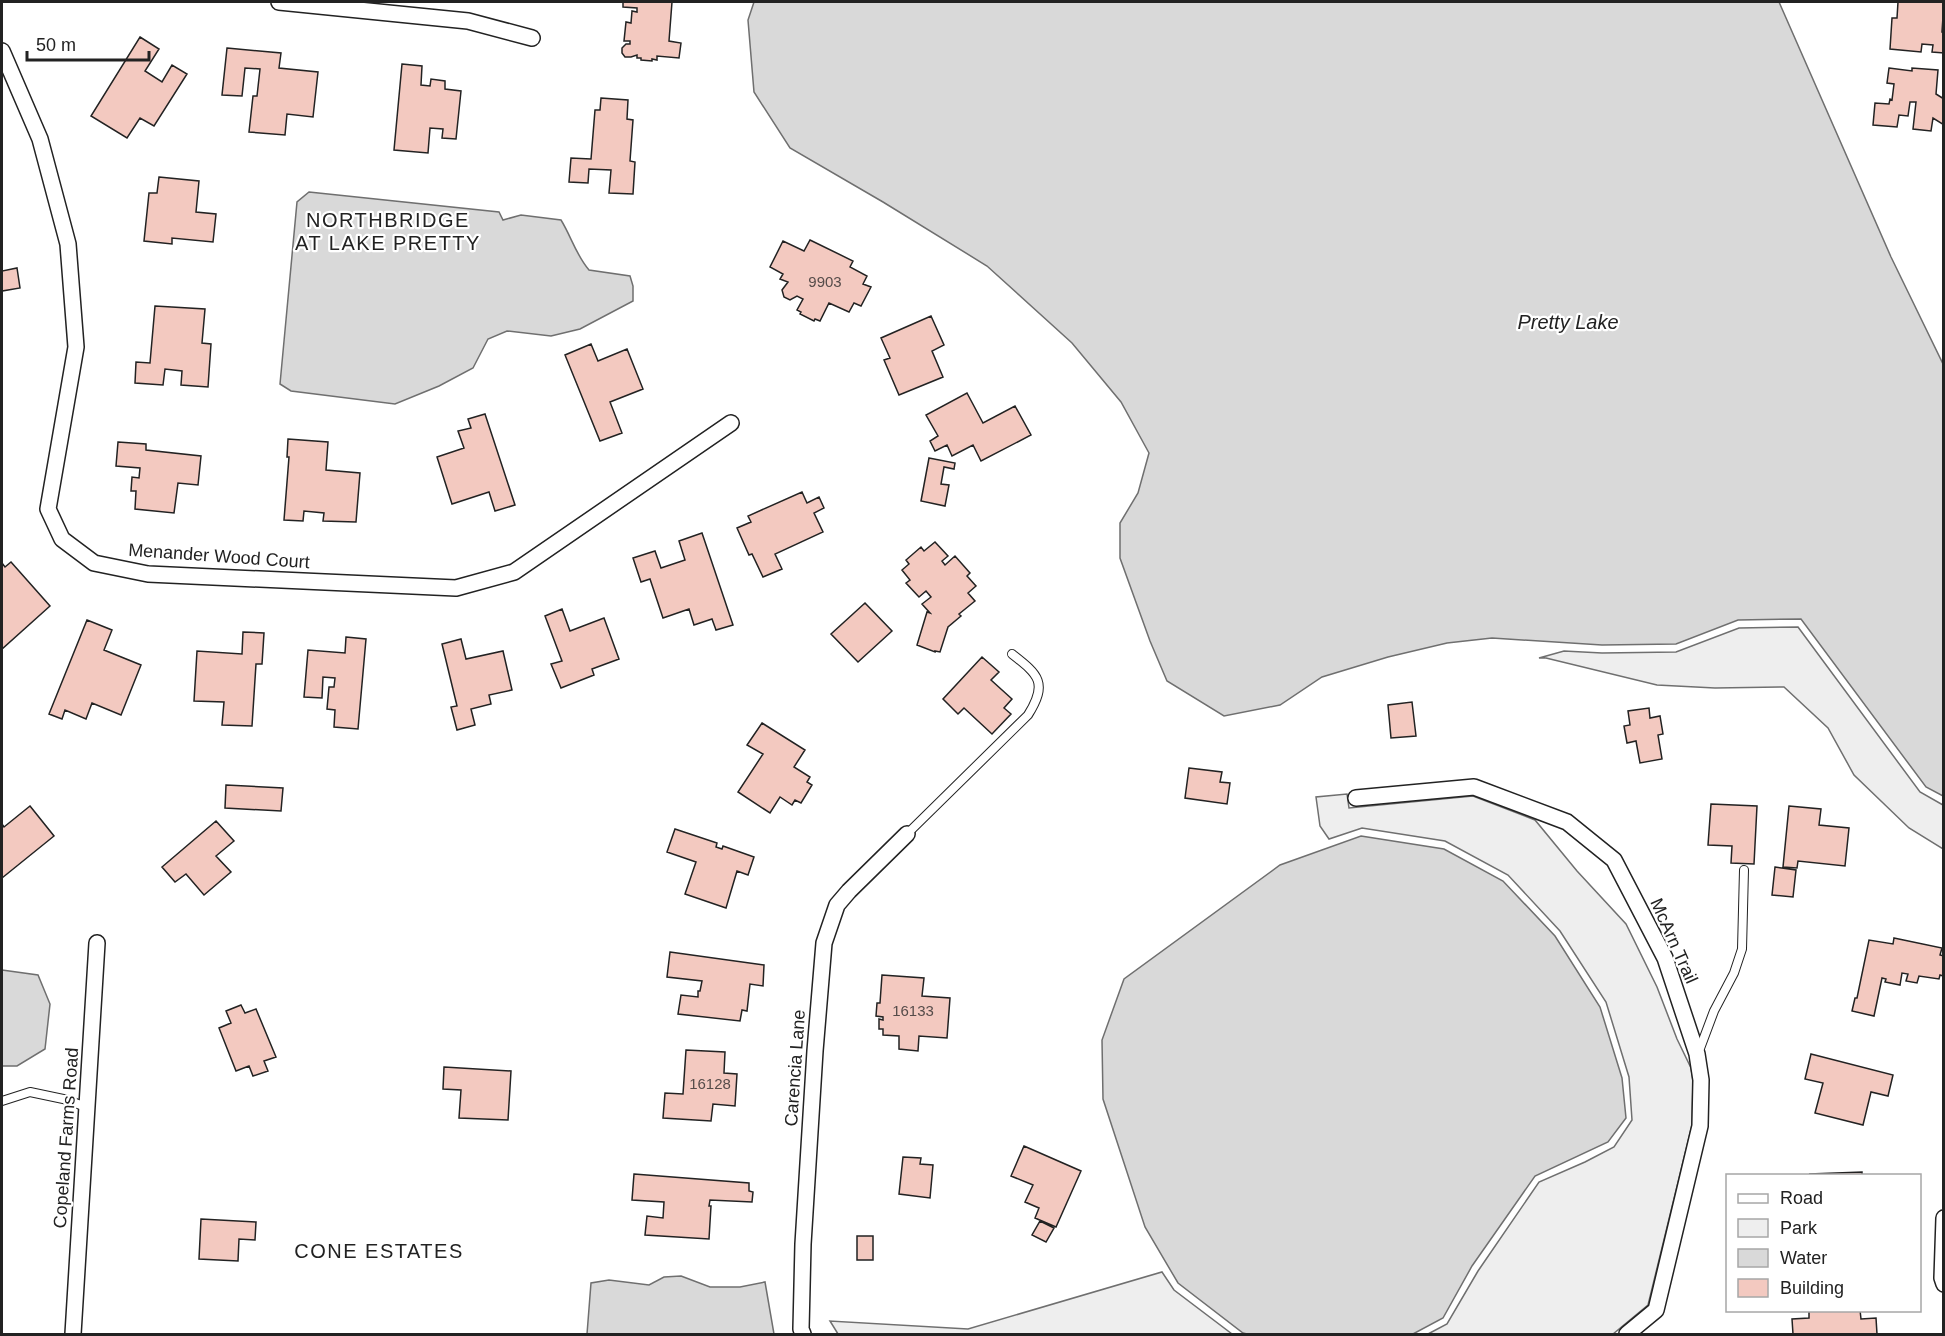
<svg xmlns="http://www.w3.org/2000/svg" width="1945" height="1336" font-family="Arial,sans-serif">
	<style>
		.green { fill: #eee; stroke: #6f6f6f; stroke-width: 1.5 }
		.water { fill: #d9d9d9; stroke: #6f6f6f; stroke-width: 1.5 }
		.building { fill: #f3c9c0; stroke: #222; stroke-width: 1.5 }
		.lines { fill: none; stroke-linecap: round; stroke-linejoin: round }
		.service-casing { stroke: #222; stroke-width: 10 }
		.minor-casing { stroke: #222; stroke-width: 18 }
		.service { stroke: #fff; stroke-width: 8 }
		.minor { stroke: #fff; stroke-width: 15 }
		.labels { text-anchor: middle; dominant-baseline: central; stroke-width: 4.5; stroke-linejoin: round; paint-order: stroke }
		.number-label { font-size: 15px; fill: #564c4a }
		.street-label { font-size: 18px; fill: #222; stroke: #fff }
		.neighbourhood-label { font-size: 20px; letter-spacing: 1.5px; fill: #222; stroke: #fff }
		.water-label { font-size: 20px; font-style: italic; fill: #222; stroke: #fff }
	</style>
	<rect width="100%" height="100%" fill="#fff"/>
	<!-- green -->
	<path class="green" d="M1798,627L1920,792L1943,805V849L1909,828L1854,775L1828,728L1784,687L1715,688L1657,685L1546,658H1539L1564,651L1602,653L1676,652L1739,628Z
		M1347,794L1349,808L1473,796L1535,820L1577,871L1626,924L1657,987L1677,1039L1691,1068L1693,1081L1692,1125L1648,1305L1613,1334H1428L1447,1324L1478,1271L1539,1182L1585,1162L1614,1147L1632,1120L1629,1077L1606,1002L1560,931L1508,875L1445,841L1362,828L1329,839L1320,826L1316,797Z
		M1162,1272L1174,1290L1232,1334H838L830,1321L968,1329Z"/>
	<!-- water -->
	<path class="water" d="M754,2H1779L1891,257L1943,364V796L1926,787L1801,619L1738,620L1676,644L1602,645L1492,638L1447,643L1388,657L1322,677L1280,705L1224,716L1167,681L1150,641L1120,558V523L1138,493L1149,453L1121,402L1072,343L987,266L883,202L790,148L754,92L748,20Z
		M309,192L499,212L503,220L521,215L561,220C571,236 576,255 589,270L630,276L633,286V301L580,329L551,336L507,331L488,339L473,368L439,386L395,404L291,391L280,384L297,202Z
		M1361,836L1444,849L1503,881L1555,936L1600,1007L1622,1078L1626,1118L1608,1142L1535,1176L1472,1266L1443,1318L1413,1334H1247L1243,1333L1178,1283L1145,1227L1103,1099L1102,1040L1124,979L1280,865Z
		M2,970L38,975L50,1004L45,1049L17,1066H2Z
		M681,1276L710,1287H740L765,1282L774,1334H587L591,1283L609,1280L649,1285L664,1277Z"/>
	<!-- building -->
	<path class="building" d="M623,2H672L669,41L681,43L679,58L657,56V60L652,59V61L641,60V58H637V55L631,57H625L622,53V48L626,44H630V41H624L626,22L631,23L632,11L637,12V8L623,7Z
		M1898,2H1944L1942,32H1944V53L1932,52L1933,45L1922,44L1921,52L1890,49L1892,18H1897Z
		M140,37L159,49L145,71L162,82L172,65L187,74L154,126L140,118L127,138L91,116Z
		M227,48L281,53L279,68L318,72L313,117L287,114L285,135L249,132L253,96H257L260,69L245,68L242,96L222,95Z
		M402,64L422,66L421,85L430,86L431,79L445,81V89L461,91L456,139L442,138L443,129L430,128L428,153L394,150Z
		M1889,68L1912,71V68L1938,70L1936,94L1944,99V125L1933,118L1931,131L1913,129L1916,102H1910L1908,116L1899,115L1897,127L1873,125L1875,103L1889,104L1890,99L1892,100L1894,84L1887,83Z
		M601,98L628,100L627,119L633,120L630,161L635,162L633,194L609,193L611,170L589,169L588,183L569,182L571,158L591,159L595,110H600Z
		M159,177L199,181L196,212L216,214L213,242L172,238V244L144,241L149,193H157Z
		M810,240L853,261L850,267L867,276L863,284L871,287L861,306L854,303L849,312L829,303L820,321L815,319L814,321L800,314L801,312L797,310L803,299L797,296L790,300L784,297L782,290L788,282L780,279L783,274L770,267L783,241L804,251Z
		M17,268L20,288L2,291V271Z
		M155,306L205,309L202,343L211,344L208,387L181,385L182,371L165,369L163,385L135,383L136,362L150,363Z
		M931,316L944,345L932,351L943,377L899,395L884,360L890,358L881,338Z
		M591,344L598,361L627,349L643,389L610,402L622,433L600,441L565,355Z
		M967,393L983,423L1015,406L1031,435L981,461L973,445L952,456L947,445L935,451L930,441L938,436L926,415Z
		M485,414L515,505L495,511L489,492L452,504L437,457L464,448L458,431L471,428L468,419Z
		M288,439L328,442L326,470L360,473L356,522L323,521L324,513L304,511L303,521L284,520L289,457H287Z
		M118,442L146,444V450L201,456L198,485L178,483L174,513L135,509L136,491H131L132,477L139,478L140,468L116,466Z
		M929,458L955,463L954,469L944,467L941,484L949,485L945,506L921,501Z
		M802,492L807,503L819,497L824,508L814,513L823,532L775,554L782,569L763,577L752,554L749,555L737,528L751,522L748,516Z
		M702,533L733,625L716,630L712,619L694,625L689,609L663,618L650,579L641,582L633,558L655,551L661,568L685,560L679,541Z
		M935,542L948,556L942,561L945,565L955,556L970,573L967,576L976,586L968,593L975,601L959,614L961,616L948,627L940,652L935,651V652L917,645L927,612L930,613L922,604L931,597L926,591L919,597L906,583L910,580L902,570L909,564L906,560L921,547L924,551Z
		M11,562L50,606L2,649V563L5,567Z
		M865,603L892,631L858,662L831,634Z
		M562,609L570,631L604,618L619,659L592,669L594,675L561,688L551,664L562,661L545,616Z
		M87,620L112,630L104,650L141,665L121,715L92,703L86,719L65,710L62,719L49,714Z
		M243,632L264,633L262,664H256L252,726L222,725L224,702L194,701L197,651L242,654Z
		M346,637L366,639L358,729L334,727L335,710L327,709L329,687H334L335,678L323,677L322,698L304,697L308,650L345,653Z
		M461,639L466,659L503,651L512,690L489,695L491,704L471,709L475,725L457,730L451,707L457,706L442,644Z
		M982,657L999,672L991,680L1012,699L1004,708L1011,714L992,734L964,708L958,714L943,699Z
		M1412,702L1416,736L1391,738L1388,705Z
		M1649,708L1650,718L1660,716L1663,734L1658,735L1662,759L1640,763L1636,741L1627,743L1624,726L1630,725L1628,711Z
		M762,723L805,750L794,767L810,777L807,782L812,785L801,803L795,800L792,805L780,797L770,813L738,792L763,754L747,745Z
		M1189,768L1222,772L1220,782L1230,783L1227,804L1185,798Z
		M226,785L283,788L281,811L225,808Z
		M1711,804L1757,806L1754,864L1731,863L1732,846L1708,845Z
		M30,806L54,836L2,878V824L4,827Z
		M1789,806L1821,809L1819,825L1849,828L1845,866L1798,861L1797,868L1783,867Z
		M216,821L234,841L216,856L231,872L204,895L186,874L175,882L162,867Z
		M675,829L717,843L716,847L722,849L723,846L754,857L748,875L737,871L726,908L685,894L696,862L667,852Z
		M1775,867L1796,870L1793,897L1772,895Z
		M1894,938L1942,948L1940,955L1944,956L1943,976L1940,975L1939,979L1919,976L1917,983L1906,981L1908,974L1902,973L1900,985L1885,982L1886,979L1882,978L1874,1016L1852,1011L1855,998H1857L1869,940L1893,944Z
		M670,952L764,965L763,986L750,984L747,1011L742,1010L740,1021L678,1014L681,995L698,997V991H700L702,981L667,977Z
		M882,975L924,978L922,996L950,998L947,1038L919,1036L918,1051L899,1049V1036L883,1035V1029H879V1019L883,1020V1017L876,1016L877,1003H880Z
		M241,1005L245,1013L256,1009L276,1057L264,1061L268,1071L253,1076L249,1066L236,1071L219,1028L231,1023L226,1011Z
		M686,1050L725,1052L724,1073L737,1074L735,1106L713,1104L711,1121L663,1118L665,1093L683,1094Z
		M1811,1054L1893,1075L1888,1096L1871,1092L1863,1125L1815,1113L1823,1083L1805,1079Z
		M444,1067L511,1071L508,1120L459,1118L461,1090L443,1089Z
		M1024,1146L1081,1171L1056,1227L1035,1218L1039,1208L1025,1202L1033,1185L1011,1176Z
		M903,1157L921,1158L920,1164L933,1165L930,1198L899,1194Z
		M1862,1172V1176H1811L1810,1174Z
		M634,1174L749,1183V1191L753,1192L752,1202L710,1200L709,1206H711L709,1239L645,1235L647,1216L663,1218L664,1202L632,1200Z
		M201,1219L256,1222L255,1240L239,1239L238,1261L199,1259Z
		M1040,1221L1054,1228L1046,1242L1032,1235Z
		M857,1236H873V1260H857Z
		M1809,1310H1860L1861,1319L1876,1318L1877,1334H1793L1792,1319L1809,1318Z"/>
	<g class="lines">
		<defs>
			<path id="service" d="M907,834L1028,715C1048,683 1039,675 1012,654
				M1699,1051L1714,1011L1734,973L1742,949L1744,870
				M2,1101L30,1092L68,1100L88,1108"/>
			<path id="minor" d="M279,2L468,21L532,38
				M2,51L40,139L68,244L76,347L48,509L62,539L94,563L148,574L456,588L514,572L731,423
				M1356,798L1474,787L1567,822L1614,860L1665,958L1697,1054L1701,1080L1700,1126L1656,1310L1627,1334
				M1944,1218L1942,1278L1944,1284
				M73,1334L97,943
				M803,1334L801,1329L803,1244L815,1051L824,943L837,905L849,891L907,834"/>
		</defs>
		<!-- service casing -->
		<use href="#service" class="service-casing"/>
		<!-- minor casing -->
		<use href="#minor" class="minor-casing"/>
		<!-- service -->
		<use href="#service" class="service"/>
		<!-- minor -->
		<use href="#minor" class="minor"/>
	</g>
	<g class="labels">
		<!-- number labels -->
		<g class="number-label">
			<text x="825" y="281">9903</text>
			<text x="913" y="1010">16133</text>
			<text x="710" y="1083">16128</text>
		</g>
		<!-- street labels -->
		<g class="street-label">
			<text transform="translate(219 556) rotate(4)">Menander Wood Court</text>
			<text transform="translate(1674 941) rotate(66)">McArn Trail</text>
			<text transform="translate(795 1068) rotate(-86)">Carencia Lane</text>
			<text transform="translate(66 1138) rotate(-86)">Copeland Farms Road</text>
		</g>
		<!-- neighbourhood labels -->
		<g class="neighbourhood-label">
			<text x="388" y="220">NORTHBRIDGE<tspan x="388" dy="23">AT LAKE PRETTY</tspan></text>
			<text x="379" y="1251">CONE ESTATES</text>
		</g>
		<!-- water labels -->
		<g class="water-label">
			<text x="1568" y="322">Pretty Lake</text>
		</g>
	</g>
	<!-- border -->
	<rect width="1945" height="1336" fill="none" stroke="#222222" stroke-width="6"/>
	<!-- legend -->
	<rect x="1726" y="1174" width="195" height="138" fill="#ffffff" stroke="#a7a7a7" stroke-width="1.5"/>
	<rect x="1738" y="1194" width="30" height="9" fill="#ffffff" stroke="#a7a7a7" stroke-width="1.5"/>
	<text x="1780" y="1204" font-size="18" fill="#222222">Road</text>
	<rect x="1738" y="1219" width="30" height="18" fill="#eeeeee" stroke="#a7a7a7" stroke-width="1.5"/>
	<text x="1780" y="1234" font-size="18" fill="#222222">Park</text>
	<rect x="1738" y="1249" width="30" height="18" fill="#d9d9d9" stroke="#a7a7a7" stroke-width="1.5"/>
	<text x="1780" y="1264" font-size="18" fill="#222222">Water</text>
	<rect x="1738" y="1279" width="30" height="18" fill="#f3c9c0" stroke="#a7a7a7" stroke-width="1.5"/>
	<text x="1780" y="1294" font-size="18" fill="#222222">Building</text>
	<!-- scale -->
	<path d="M27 51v9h122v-9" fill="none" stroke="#222222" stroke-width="3"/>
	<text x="36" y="51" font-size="18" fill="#222222" stroke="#ffffff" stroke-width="4.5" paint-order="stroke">50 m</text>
</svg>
